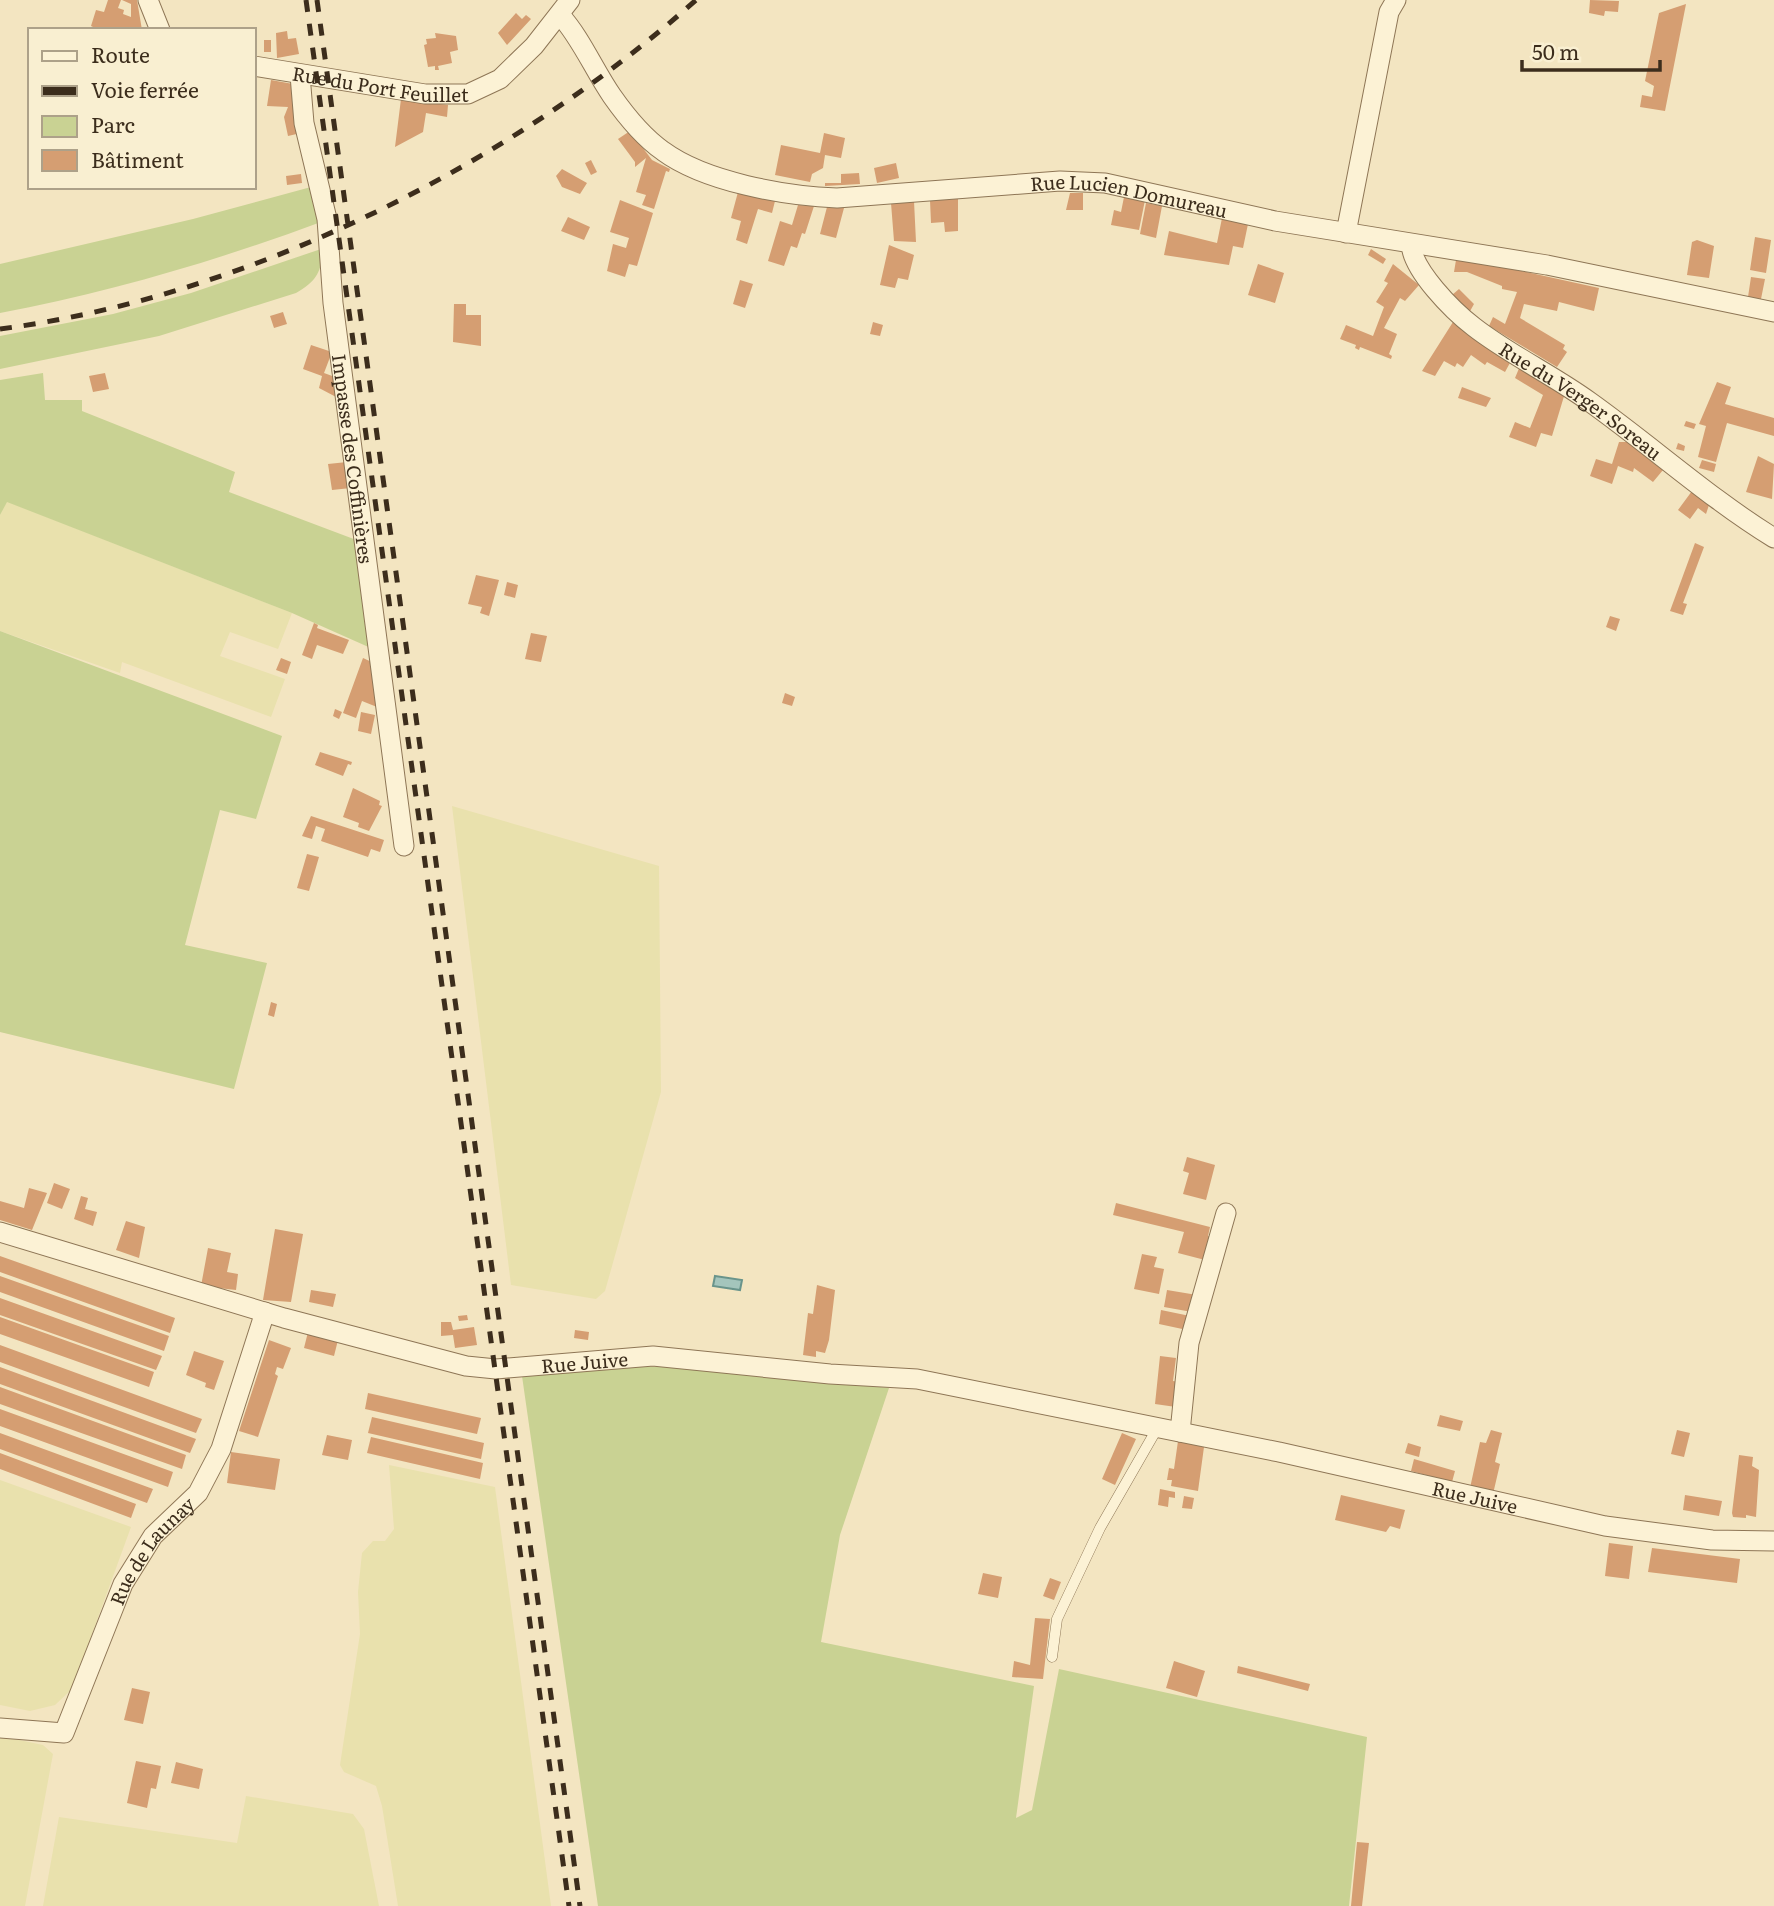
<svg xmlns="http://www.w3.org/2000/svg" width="1774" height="1906" font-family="Literata,serif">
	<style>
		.farmland { fill: #e9e1ad }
		.green { fill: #c9d293 }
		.water { fill: #a4c5bc; stroke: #69948b; stroke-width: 2 }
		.building { fill: #d59e72 }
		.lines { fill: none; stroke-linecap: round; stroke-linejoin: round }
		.service-casing { stroke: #8e7656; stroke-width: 11 }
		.minor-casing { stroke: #8e7656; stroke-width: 21 }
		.service { stroke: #fcf2d5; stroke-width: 10 }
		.minor { stroke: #fcf2d5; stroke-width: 19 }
		.rail { stroke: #3c2d1c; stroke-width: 5; stroke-dasharray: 12 12; stroke-linecap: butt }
		.labels { text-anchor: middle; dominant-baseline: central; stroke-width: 5; stroke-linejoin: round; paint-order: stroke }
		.street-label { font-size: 19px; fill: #3c2d1c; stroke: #f9efd1 }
	</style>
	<rect width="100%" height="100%" fill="#f3e5c1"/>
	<!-- farmland -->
	<path class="farmland" d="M6,501L292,613L278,649L230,632L220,656L285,679L271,717L122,662L120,673L0,631V515Z
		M452,806L659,866L661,1092L605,1291L596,1299L511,1285Z
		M389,1465L495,1487L551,1906H398L382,1806L376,1786L344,1772L340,1765L360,1634L358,1592L362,1553L373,1541H385L394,1529Z
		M0,1480L131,1527L72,1689L55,1705L30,1711L0,1705Z
		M0,1736L43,1745L53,1754L25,1906H0Z
		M246,1796L353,1814L364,1829L379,1906H43L59,1817L237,1843Z"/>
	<!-- green -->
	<path class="green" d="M311,187L321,222C216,261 110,292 0,313V264L193,219Z
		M324,248C321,272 317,281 296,293L159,336L0,369V336L113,314L191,293Z
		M43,373L45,400H82V411L235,472L229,492L359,541L373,649L292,613L7,502L0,515V380Z
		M0,631L282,736L256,819L220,810L185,945L267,963L234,1089L0,1032Z
		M636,1366L712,1368L889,1388L840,1535L821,1642L1034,1686L1016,1818L1032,1810L1059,1669L1367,1737L1349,1906H598L522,1376Z"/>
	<!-- water -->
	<path class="water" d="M715,1276L742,1280L740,1290L713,1286Z"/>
	<!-- building -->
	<path class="building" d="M108,0H121L118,8L124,10L123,14L131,17V4L122,0H137L142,30H99L91,26L96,10L104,12Z
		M1590,0L1619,1L1618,12L1605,11L1604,16L1589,13Z
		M1686,4L1665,111L1640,107L1642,95L1652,97L1654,86L1645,81L1659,13Z
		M516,13L522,19L526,15L531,19L507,45L498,33Z
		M287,31L288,39L296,38L299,54L277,58L276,33Z
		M435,33L456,36L458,50L450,52L452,63L438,66L439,70H435V66L428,67L424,45L427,44L426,39L436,38Z
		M264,40H271V52H264Z
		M271,80L293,84L301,133L288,136L284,117L288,107L267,106Z
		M401,99L448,105L447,117L426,113L423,132L395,147Z
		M630,131L652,160L670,169L669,172L666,171L654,209L642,205L646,195L636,192L646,158L635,167V162L618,139Z
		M824,133L845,138L841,158L825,155L823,168L812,174L810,182L775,175L781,145L820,153Z
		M591,160L597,172L591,175L585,163Z
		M896,163L899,178L877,183L874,168Z
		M562,169L587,183L580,194L562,187L556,176Z
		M859,173L860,184L825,186V183H841V174Z
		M301,174L302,183L287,185L286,176Z
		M738,192L775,201L772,213L758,209L747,244L736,240L741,221L731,218Z
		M1070,193H1083V210H1066Z
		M1124,197L1145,200L1139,230L1111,225L1114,210L1121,212Z
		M958,199V231L945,232L944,222L931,223L930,200Z
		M620,200L653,213L637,266L629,264L625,277L607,271L613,244L626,248L629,238L610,232Z
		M914,201L916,242L894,241L891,203Z
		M1146,203L1162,206L1156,238L1140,234Z
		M798,205L814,206L805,234L802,233L797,248L791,246L784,266L768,261L780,221L792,225Z
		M827,207L844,208L836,238L820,234Z
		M568,217L590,227L584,240L561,231Z
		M1222,218L1248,224L1243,248L1233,246L1229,265L1164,255L1169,231L1217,243Z
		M1755,237L1771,240L1766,273L1750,270Z
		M1697,240L1714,246L1709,278L1687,275L1692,242Z
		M889,245L914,255L908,280L898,278L895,288L880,285Z
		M1371,249L1386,259L1383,264L1368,255Z
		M1456,260H1471L1599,288L1594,311L1559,302L1557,311L1524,304L1520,318L1565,345L1563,349L1567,352L1557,367L1489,326L1493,317L1505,324L1517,292L1502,289V286L1467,272H1454Z
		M1258,264L1284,273L1275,303L1248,295Z
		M1393,264L1419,285L1405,301L1400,298L1384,328L1397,334L1389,354L1392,356L1391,359L1360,347L1359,350L1355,348L1356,345L1340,339L1346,325L1373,336L1384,307L1376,302L1388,283L1384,281Z
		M1751,277L1765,279L1761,299L1748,297Z
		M740,280L753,284L745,308L733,304Z
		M1459,289L1474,304L1469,313L1452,295Z
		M454,304H466V315H481V346L453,342Z
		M283,312L287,324L274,328L270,316Z
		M873,322L883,325L880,336L870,334Z
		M1453,322L1511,361L1505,372L1487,362L1485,365L1471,355L1463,367L1457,363L1455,367L1444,361L1435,376L1422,371Z
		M311,345L332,352L324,373L335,377L338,398L319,388L322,376L303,369Z
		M1520,366L1565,393L1552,436L1541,433L1536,447L1509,437L1515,422L1530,428L1543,395L1515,378Z
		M105,373L109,389L93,392L89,376Z
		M1717,382L1731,387L1725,404L1774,418V436L1727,423L1716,462L1698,457L1706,426L1699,424Z
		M1462,387L1491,398L1486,407L1458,398Z
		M1686,421L1696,424L1694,429L1684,426Z
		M1619,442H1627L1663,470L1653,482L1634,468L1633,472L1618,466L1612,484L1590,476L1596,459L1612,464Z
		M1678,443L1685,446L1684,451L1676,449Z
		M1758,456L1774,464L1772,499L1746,492Z
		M1702,460L1716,464L1714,472L1699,468Z
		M347,462L351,488L332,490L328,464Z
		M1692,491L1709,505L1706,514L1698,508L1690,519L1678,510Z
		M1695,543L1704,547L1683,603L1687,604L1683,615L1670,611Z
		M476,575L499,580L489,616L480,613L482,607L468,604Z
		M507,582L518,585L515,598L504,595Z
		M1610,616L1620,619L1616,631L1606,627Z
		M314,623L318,625L317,628L349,640L343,654L317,645L312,659L302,655Z
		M531,633L547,636L541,662L525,659Z
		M281,658L291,662L287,674L276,670Z
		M363,658L376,664L377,707L362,701L356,718L343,713Z
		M785,693L795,697L792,706L782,703Z
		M335,709L342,712L339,719L333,716Z
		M361,712L375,715L371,734L358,731Z
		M320,752L352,762L351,765L348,764L343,776L315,765Z
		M353,788L380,801L379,805L382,806L369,831L358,827L359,823L343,817Z
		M311,816L384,840L380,852L371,849L368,857L321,841L325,829L316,826L312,839L302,836Z
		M307,854L319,857L309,891L297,888Z
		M271,1002L277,1004L274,1017L268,1015Z
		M1187,1157L1215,1165L1206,1200L1183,1194L1189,1173L1183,1171Z
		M54,1183L70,1189L62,1209L47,1203Z
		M29,1188L47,1193L32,1230L0,1220V1201L24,1208Z
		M81,1196L88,1198L85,1209L97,1212L93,1226L74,1219Z
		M1116,1203L1210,1227L1208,1236L1211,1237L1205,1260L1178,1253L1184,1232L1113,1215Z
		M126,1221L145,1227L139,1258L116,1250Z
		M275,1229L303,1234L291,1302L263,1300Z
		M208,1248L231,1253L227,1272L238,1274L236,1290L201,1286Z
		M1142,1254L1157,1257L1154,1267L1164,1269L1159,1294L1134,1289Z
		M0,1256L175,1318L170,1333L0,1272Z
		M0,1276L169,1336L164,1351L0,1292Z
		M817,1285L835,1290L829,1340L825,1353L816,1351V1357L803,1355L808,1313L813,1314Z
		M311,1290L336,1294L333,1307L309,1302Z
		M1167,1290L1197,1295L1192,1312L1164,1307Z
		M0,1298L162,1356L156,1370L0,1315Z
		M1161,1310L1190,1316L1187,1330L1159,1324Z
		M467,1315L468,1320L459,1321L458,1316Z
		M0,1317L154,1372L149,1387L0,1334Z
		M441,1322H451L453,1330L474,1327L477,1345L455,1348L453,1335L441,1336Z
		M575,1330L589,1332L588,1340L574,1338Z
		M308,1332L338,1340L334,1356L304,1348Z
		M269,1340L291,1348L283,1369L277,1367L275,1374L278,1376L258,1437L239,1431Z
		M0,1345L202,1419L196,1433L0,1362Z
		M194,1351L224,1361L214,1390L205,1387L206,1383L186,1375Z
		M1160,1356L1176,1358L1173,1381L1179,1382L1176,1407L1155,1404Z
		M0,1367L196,1439L190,1453L0,1384Z
		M0,1387L186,1455L182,1469L0,1404Z
		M368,1393L481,1418L477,1434L365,1409Z
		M0,1409L173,1472L168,1487L0,1426Z
		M1440,1415L1463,1421L1460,1431L1437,1426Z
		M372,1417L484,1443L481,1459L368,1433Z
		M1491,1430L1502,1433L1495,1462L1500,1464L1493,1494L1470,1488L1480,1442L1486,1443Z
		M1677,1430L1690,1433L1684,1457L1671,1454Z
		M0,1433L153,1489L147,1503L0,1449Z
		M1122,1433L1136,1439L1115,1485L1102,1479Z
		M327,1435L352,1440L348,1460L322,1455Z
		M371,1437L483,1463L480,1479L367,1453Z
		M1178,1441L1204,1447L1198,1491L1171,1486L1172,1480H1167L1169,1468L1174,1469Z
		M1408,1443L1421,1447L1419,1457L1405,1453Z
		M231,1452L280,1459L275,1490L227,1483Z
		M0,1453L136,1504L131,1518L0,1469Z
		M1739,1455L1753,1457L1752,1466L1759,1470L1756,1517L1746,1515V1518L1733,1517L1732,1513Z
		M1414,1459L1455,1471L1452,1482L1411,1471Z
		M1160,1489L1175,1492V1498L1169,1497L1168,1507L1158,1505Z
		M1341,1495L1405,1510L1400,1529L1390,1526L1386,1532L1335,1520Z
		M1685,1495L1722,1501L1719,1516L1683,1510Z
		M1184,1496L1194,1498L1192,1509L1182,1508Z
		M1609,1543L1633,1546L1629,1579L1605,1576Z
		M1652,1548L1740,1559L1737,1583L1648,1572Z
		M983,1573L1002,1577L998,1598L978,1594Z
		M1050,1578L1061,1582L1054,1600L1043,1596Z
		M1035,1618L1050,1619L1043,1679L1012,1677L1014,1661L1030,1665Z
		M1174,1661L1205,1671L1197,1697L1166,1688Z
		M1238,1666L1310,1684L1308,1691L1237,1673Z
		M132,1688L150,1692L143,1724L124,1720Z
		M136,1761L161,1766L156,1789L151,1788L147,1808L127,1803Z
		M176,1762L203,1769L199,1789L171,1783Z
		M1357,1842L1369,1843L1362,1906H1351Z"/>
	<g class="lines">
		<defs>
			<path id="service" d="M1052,1657L1057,1619L1100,1528L1158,1427"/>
			<g id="minor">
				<path d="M148,0L160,30"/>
				<path id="s1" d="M560,15C581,38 594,70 612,96C626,116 643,137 663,151C705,182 785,196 837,198L1060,181L1105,183L1275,221L1547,265L1774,312"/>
				<path id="s2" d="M254,66L425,94H468L500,79L534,46L570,0"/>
				<path id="s3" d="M300,75L304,123L327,219L333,303L404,846"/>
				<path d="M1346,233L1389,12L1396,0"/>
				<path id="s4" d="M1411,244C1412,270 1453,311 1474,327C1510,355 1553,375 1590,402C1653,447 1709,498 1774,538"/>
				<path id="s5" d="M0,1232L284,1318L466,1366L496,1369L653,1356L830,1374L917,1379L1279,1452L1605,1526L1712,1540L1774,1541"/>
				<path d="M1180,1432L1189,1343L1226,1213"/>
				<path id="s6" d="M0,1728L64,1733L123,1584L153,1536L198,1493L221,1449L265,1312"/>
			</g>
		</defs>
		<!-- service casing -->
		<use href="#service" class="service-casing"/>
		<!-- minor casing -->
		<use href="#minor" class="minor-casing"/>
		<!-- service -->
		<use href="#service" class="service"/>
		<!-- minor -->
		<use href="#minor" class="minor"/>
		<!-- rail -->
		<path class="rail" d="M306,0L569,1906
			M317,0L580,1906
			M0,329C246,297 511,165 696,0"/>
	</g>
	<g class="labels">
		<!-- street labels -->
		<g class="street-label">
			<text stroke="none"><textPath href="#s2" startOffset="128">Rue du Port Feuillet</textPath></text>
			<text stroke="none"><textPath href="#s1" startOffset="648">Rue Lucien Domureau</textPath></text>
			<text stroke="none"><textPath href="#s4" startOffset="236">Rue du Verger Soreau</textPath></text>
			<text stroke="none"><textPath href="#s3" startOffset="388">Impasse des Coffinières</textPath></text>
			<text stroke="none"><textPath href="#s5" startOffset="604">Rue Juive</textPath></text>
			<text stroke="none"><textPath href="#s5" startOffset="1508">Rue Juive</textPath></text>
			<text stroke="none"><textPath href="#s6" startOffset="268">Rue de Launay</textPath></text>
		</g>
	</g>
	<!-- legend -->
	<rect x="28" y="28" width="228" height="161" fill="#f9efd1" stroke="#ada189" stroke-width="2"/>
	<rect x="42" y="51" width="35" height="10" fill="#fcf2d5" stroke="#ada189" stroke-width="2"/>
	<text x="91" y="63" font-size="21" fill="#3c2d1c">Route</text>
	<rect x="42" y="86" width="35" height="10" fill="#3c2d1c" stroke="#ada189" stroke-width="2"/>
	<text x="91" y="98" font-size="21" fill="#3c2d1c">Voie ferrée</text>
	<rect x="42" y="116" width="35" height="21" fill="#c9d293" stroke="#ada189" stroke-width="2"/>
	<text x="91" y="133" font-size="21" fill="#3c2d1c">Parc</text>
	<rect x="42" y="150" width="35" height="21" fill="#d59e72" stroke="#ada189" stroke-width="2"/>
	<text x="91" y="168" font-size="21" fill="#3c2d1c">Bâtiment</text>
	<!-- scale -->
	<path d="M1522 60v10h138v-10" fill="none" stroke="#3c2d1c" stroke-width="3.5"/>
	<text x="1532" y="60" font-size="21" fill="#3c2d1c" stroke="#f9efd1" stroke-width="5" paint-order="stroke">50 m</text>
</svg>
